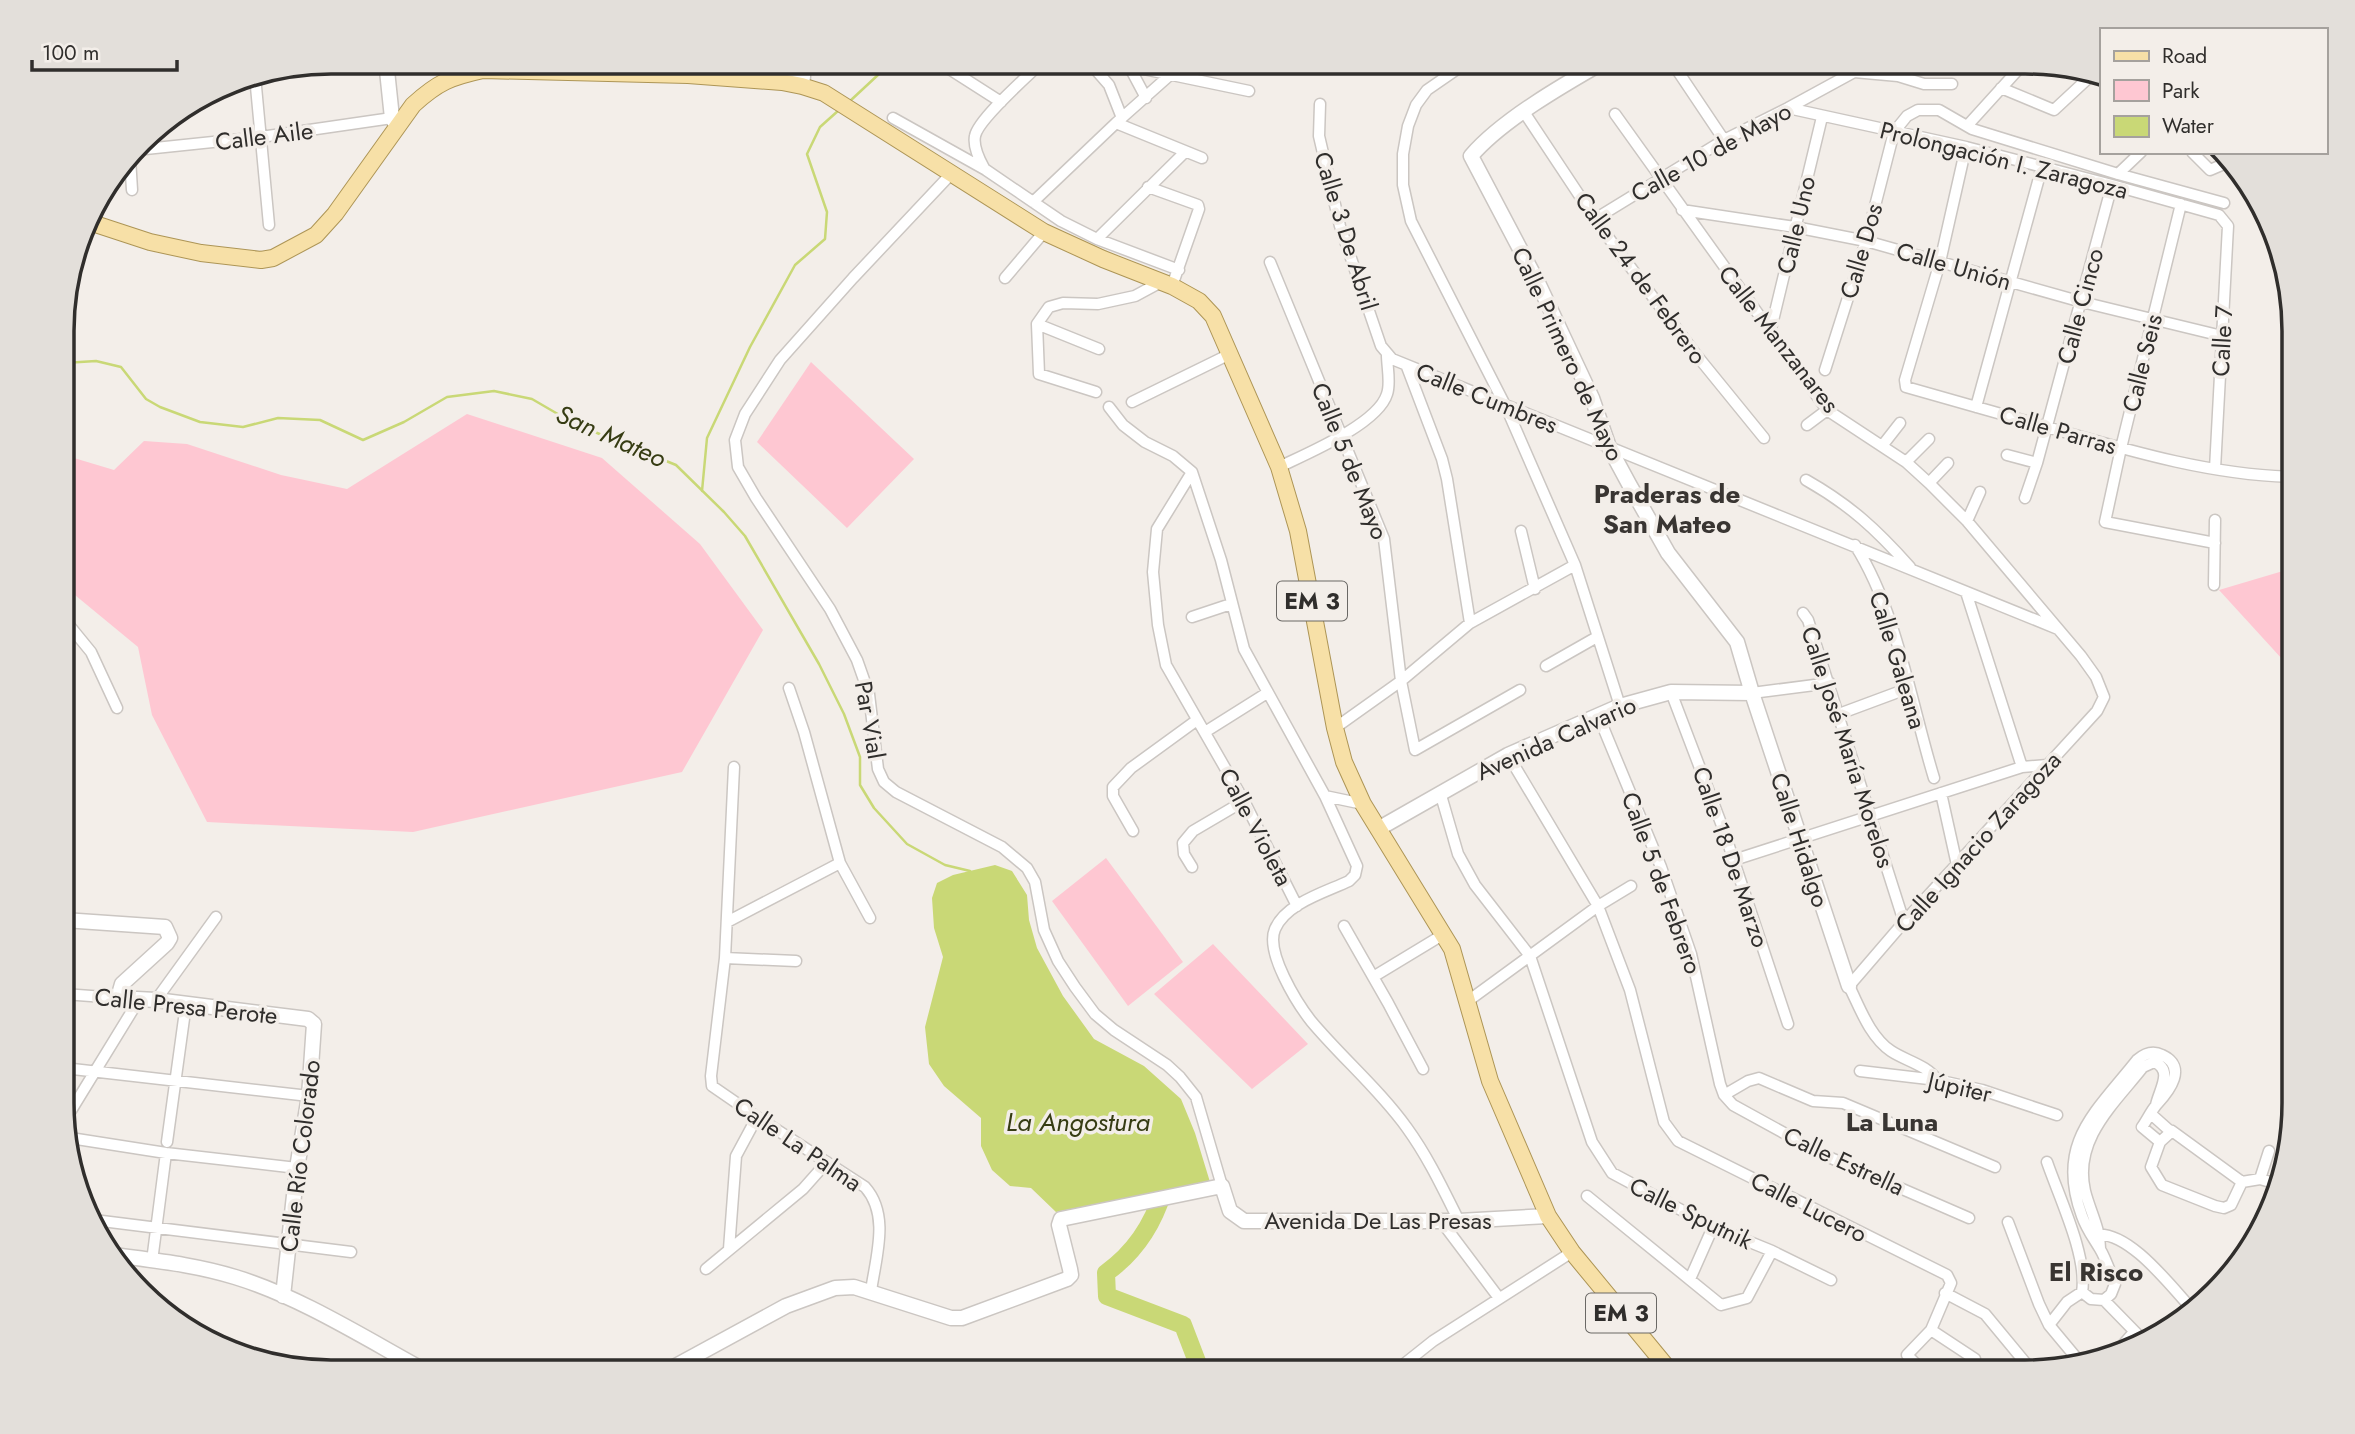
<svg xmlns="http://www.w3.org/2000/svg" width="2355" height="1434" font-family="Jost,sans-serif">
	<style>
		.green { fill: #fec7d2 }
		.water { fill: #c9d876 }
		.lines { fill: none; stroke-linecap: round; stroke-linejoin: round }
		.stream { stroke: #c9d876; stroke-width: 2.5 }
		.river { stroke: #c9d876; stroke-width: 18 }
		.street-casing { stroke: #cbc6c2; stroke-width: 13 }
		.secondary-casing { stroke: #cbc6c2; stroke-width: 17 }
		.primary-casing { stroke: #ad9556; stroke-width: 18 }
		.street { stroke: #fff; stroke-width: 10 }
		.secondary { stroke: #fff; stroke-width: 14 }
		.primary { stroke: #f7e0a7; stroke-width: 16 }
		.labels { text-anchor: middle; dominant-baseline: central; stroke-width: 7; stroke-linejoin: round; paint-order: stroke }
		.shield { fill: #f3eee9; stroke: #6a6865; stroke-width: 2 }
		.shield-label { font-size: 23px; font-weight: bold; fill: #302e2c }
		.street-label { font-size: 24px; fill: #302e2c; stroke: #f3eee9 }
		.water-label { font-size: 26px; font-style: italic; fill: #363c13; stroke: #f3eee9 }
		.neighbourhood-label { font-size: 26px; font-weight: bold; fill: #393532; stroke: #f3eee9 }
		.rim { fill: none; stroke: #302e2c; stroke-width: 3.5 }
	</style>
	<rect width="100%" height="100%" fill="#f3eee9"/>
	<!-- green -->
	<path class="green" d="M811,362L914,459L847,528L757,442Z
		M467,414L602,458L700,544L763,630L682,772L413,832L207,822L152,715L138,647L64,586V455L114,470L144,441L187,444L281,475L347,489Z
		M2293,568V671L2219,590Z
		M1106,858L1183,962L1128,1006L1052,901Z
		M1213,944L1308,1044L1252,1089L1154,994Z"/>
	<!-- water -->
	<path class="water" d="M995,865L1012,871L1027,895L1029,920L1037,948L1063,996L1094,1039L1144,1066L1181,1099L1195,1133L1210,1182L1056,1212L1031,1188L1010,1186L992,1170L981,1146V1118L944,1086L929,1064L925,1027L943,957L934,928L932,898L937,883L953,875Z"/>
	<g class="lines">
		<!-- stream -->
		<path class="stream" d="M850,101L893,61
			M64,363L96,361L121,367L146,399L160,407L200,422L243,427L278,418L320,420L363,440L404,422L447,397L494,391L532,399L575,424L676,465L724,512L745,536L819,664L844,714L860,757V785L874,808L907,844L945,865L970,871
			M702,491L707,438L750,347L795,265L825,239L827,212L807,154L820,127L839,110"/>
		<!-- river -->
		<path class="river" d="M1163,1192C1153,1224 1134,1253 1106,1273L1107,1296L1183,1325L1201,1372"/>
		<defs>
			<path id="street" d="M1088,61L1109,85L1122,118
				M1126,61L1129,66L1249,91
				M1469,61L1427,90L1416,105L1408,126L1403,154V185L1411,221L1506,407L1575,565L1620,706
				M1671,61L1724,140
				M1764,61L1768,67
				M940,63L1001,102
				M1129,66L1146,98
				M1852,66L1867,61
				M1854,72L1898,76L1924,84H1952
				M255,76L269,225
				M2001,88L2054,110L2096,71
				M1320,104L1319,136L1340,226L1381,346L1392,359L2058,629
				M1788,108L1966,147L2112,185L2219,215L2228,226L2215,469
				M1524,112L1599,225L1694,352L1764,438
				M1615,114L1827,410L1906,462L1929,483L1967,521L2081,656L2096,677L2104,697L2097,711L1904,922L1849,986C1860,1008 1870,1037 1891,1051C1906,1061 1927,1065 1937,1080
				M893,118L986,170L1061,221L1097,239L1179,270
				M1116,123L1202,158
				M1967,126L2026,61
				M1966,147L1940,262L1905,380L1906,387C1958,402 2009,416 2061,431C2137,453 2214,475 2293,477
				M136,150L261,137L392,118
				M2192,152L2210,170L2231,161
				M130,158L132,190
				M984,168C979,159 973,146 975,136C978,119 1029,75 1043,61
				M951,174L853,278L780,360L745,414L735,440L738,467L756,498L830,609L857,660L869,694L878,769L884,782L896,792L1002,847L1027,868L1035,882L1044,930L1058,961L1075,987L1095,1014L1114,1030L1167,1065L1180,1077L1196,1097L1222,1186
				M2118,174L2141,152
				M1148,187L1198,205L1199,209L1172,286
				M1033,202L1116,123L1170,75
				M2181,204L2121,448L2105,522L2215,543
				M1682,210L1795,227L1866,241L2082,302L2222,336
				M1595,219L1724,140L1788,108L1854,72
				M1097,239L1185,152
				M1270,262L1384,539L1401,681L1415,750L1520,690
				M1005,278L1044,232
				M1037,324L1099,349
				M1770,333L1822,117
				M1407,367L1442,459L1447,479L1470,623
				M1825,370L1866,241L1894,132L1907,116L1918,110H1939L1972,129L2118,174L2224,203
				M1096,392L1039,374L1037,324L1049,307L1063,303L1098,304L1135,296L1161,282
				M1132,402L1230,354
				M1109,407L1123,425L1145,442L1173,456L1192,472L1221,560L1244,649L1325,796L1357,866L1355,875L1349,881C1326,892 1286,903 1275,929C1265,952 1297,1003 1311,1021C1342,1058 1379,1089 1407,1128C1428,1157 1443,1189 1459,1221
				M1976,407L2042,167
				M1807,425L1827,410
				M1882,446L1900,423
				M2007,455L2037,463
				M1906,462L1929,439
				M1279,467C1306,454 1378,424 1387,394C1391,383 1387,367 1387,355
				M1192,472L1157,529L1153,572L1158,625L1166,665L1244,801L1297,906
				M1806,480C1850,505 1876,529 1910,567
				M1929,483L1948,463
				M2025,498L2037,463L2112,185
				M1967,521L1980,492
				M1521,531L1535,589
				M1855,545C1897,611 1911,703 1934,778
				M2214,585L2215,520
				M1966,592L2022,767
				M1803,613L1808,620L1904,922
				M1192,617L1231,604
				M64,619L91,652L117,708
				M1546,666L1597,637
				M789,688L804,732L840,863L870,918
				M1671,692L1724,831L1788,1024
				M1752,693L1830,683
				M1839,714L1909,688
				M1598,715L1661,867L1691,954L1720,1084L1724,1095L1733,1105L1824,1155L1969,1218
				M1335,728L1401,681L1470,623L1575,565
				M1205,732L1267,693
				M1508,755L1598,906L1630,990L1664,1122L1678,1141L1947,1275L1951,1283L1931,1330L1907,1355L1924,1372
				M734,767L725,958L711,1076L712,1086L757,1117L865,1187C890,1215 876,1256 871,1291
				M1440,792L1458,854L1475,885L1530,956L1592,1142L1612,1173L1713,1227L1772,1251L1831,1280
				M1941,793L1957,865
				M1325,796L1363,804
				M1133,831L1113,796V787L1131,768L1197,720
				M1734,860L2022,767L2047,765
				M1192,867L1184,854L1183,843L1193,831L1244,801
				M727,922L840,863
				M1344,926L1388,1003L1423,1069
				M725,958L796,961
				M1373,977L1444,934
				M64,994L118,998
				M156,1000L216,917
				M1468,1001L1598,906L1631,886
				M64,1068L309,1096
				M1860,1071L1937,1080L1982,1090L2057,1115
				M1724,1095L1748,1081L1759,1078L1813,1101L1843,1103L1995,1167
				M2151,1114L2170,1131
				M64,1122L140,998
				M64,1137L166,1153L297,1168
				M167,1142L186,1004
				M2047,1162C2059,1197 2088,1257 2082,1292
				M2260,1179L2269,1151
				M2242,1182L2231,1205L2224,1208L2215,1206L2162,1185L2151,1167L2160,1142L2172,1131L2242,1182L2260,1179L2274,1183
				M1587,1196L1721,1305L1747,1298L1772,1251
				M94,1220L351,1252
				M1441,1221L1499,1298
				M2008,1222L2039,1304L2049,1325L2079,1361
				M2096,1235C2129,1230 2172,1288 2193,1310
				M2100,1248C2100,1228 2090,1211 2085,1191C2073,1139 2114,1104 2143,1067L2154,1062C2174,1070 2159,1090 2156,1105
				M729,1249L736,1156L757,1117
				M152,1261L166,1153
				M706,1269L803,1189L827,1162
				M1690,1279L1713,1227
				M1945,1293L1985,1314L2033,1372
				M2104,1300L2144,1341
				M2049,1325L2067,1302L2082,1292L2091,1299L2104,1300L2111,1294L2115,1284C2110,1272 2106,1259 2100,1249C2093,1237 2087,1230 2082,1216C2055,1143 2095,1113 2137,1060C2144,1054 2152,1050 2162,1055C2188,1067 2169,1091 2157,1104C2151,1111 2147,1120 2142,1127L2160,1142
				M1931,1330L1975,1359
				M2120,1348L2134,1332
				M1394,1372L1433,1341L1572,1252"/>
			<path id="secondary" d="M386,61L392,118L397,126
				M762,61L803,76L802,86
				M1605,61C1563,85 1502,120 1471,156L1539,285L1592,398L1609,447L1629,484L1668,553L1737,642L1752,693L1849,986
				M1378,829L1508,755L1620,706L1671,692L1752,693
				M64,920L165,927L170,938L167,943L122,984L118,998L156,1000L308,1019L314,1024L309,1096L297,1168L283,1296
				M107,1254C149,1260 194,1264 235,1277C301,1297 368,1340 429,1373
				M663,1373L786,1306L835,1288L854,1287L951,1318H962L1067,1279L1071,1275L1070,1269L1059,1225L1061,1219L1222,1186L1230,1211L1244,1221H1459L1548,1216"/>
			<path id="primary" d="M86,221L150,242L201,253L261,260L273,258L316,235L335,214L413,105C438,82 451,77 483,70L688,75L782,82L802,86L824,93L1044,232L1103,259L1172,286L1199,301L1213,316L1279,467L1298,531L1335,728L1344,762L1363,804L1452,949L1490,1081L1548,1216L1572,1252L1671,1372"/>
		</defs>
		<!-- street casing -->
		<use href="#street" class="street-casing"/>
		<!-- secondary casing -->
		<use href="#secondary" class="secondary-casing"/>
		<!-- primary casing -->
		<use href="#primary" class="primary-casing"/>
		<!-- street -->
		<use href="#street" class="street"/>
		<!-- secondary -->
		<use href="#secondary" class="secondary"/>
		<!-- primary -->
		<use href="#primary" class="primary"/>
	</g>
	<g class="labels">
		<!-- shield labels -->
		<g class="shield">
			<rect x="1277" y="581.5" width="70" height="39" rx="5"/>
			<rect x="1586" y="1293.5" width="70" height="39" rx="5"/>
		</g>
		<g class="shield-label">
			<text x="1312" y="601">EM 3</text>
			<text x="1621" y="1313">EM 3</text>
		</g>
		<!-- street labels -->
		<g class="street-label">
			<text transform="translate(264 136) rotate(-7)">Calle Aile</text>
			<text transform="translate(1711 152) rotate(-29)">Calle 10 de Mayo</text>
			<text transform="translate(2004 160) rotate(14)">Prolongación I. Zaragoza</text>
			<text transform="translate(1796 225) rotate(-77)">Calle Uno</text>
			<text transform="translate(1346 231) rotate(73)">Calle 3 De Abril</text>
			<text transform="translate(1861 251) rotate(-74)">Calle Dos</text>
			<text transform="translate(1954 266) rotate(16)">Calle Unión</text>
			<text transform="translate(1641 278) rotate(54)">Calle 24 de Febrero</text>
			<text transform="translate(2080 306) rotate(-75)">Calle Cinco</text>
			<text transform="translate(1779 339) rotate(52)">Calle Manzanares</text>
			<text transform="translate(2222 341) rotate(-87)">Calle 7</text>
			<text transform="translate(1568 354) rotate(65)">Calle Primero de Mayo</text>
			<text transform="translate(2142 363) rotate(-76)">Calle Seis</text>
			<text transform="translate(1487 398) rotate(22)">Calle Cumbres</text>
			<text transform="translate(2058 430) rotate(16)">Calle Parras</text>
			<text transform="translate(1350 461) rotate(68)">Calle 5 de Mayo</text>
			<text transform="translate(1898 660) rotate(73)">Calle Galeana</text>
			<text transform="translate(870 720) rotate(80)">Par Vial</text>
			<text transform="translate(1556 738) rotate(-24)">Avenida Calvario</text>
			<text transform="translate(1848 747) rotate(72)">Calle José María Morelos</text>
			<text transform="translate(1256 827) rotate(62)">Calle Violeta</text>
			<text transform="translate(1800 840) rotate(72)">Calle Hidalgo</text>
			<text transform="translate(1978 842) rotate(-48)">Calle Ignacio Zaragoza</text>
			<text transform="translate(1731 857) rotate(71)">Calle 18 De Marzo</text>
			<text transform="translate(1662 883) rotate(70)">Calle 5 de Febrero</text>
			<text transform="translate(186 1006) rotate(6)">Calle Presa Perote</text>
			<text transform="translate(1960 1087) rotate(13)">Júpiter</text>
			<text transform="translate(798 1144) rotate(34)">Calle La Palma</text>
			<text transform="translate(300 1156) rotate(-83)">Calle Río Colorado</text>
			<text transform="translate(1844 1161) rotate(25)">Calle Estrella</text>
			<text transform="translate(1809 1207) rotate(27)">Calle Lucero</text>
			<text transform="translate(1691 1213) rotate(26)">Calle Sputnik</text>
			<text x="1378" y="1220">Avenida De Las Presas</text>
		</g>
		<!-- water labels -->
		<g class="water-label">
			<text transform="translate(611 436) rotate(24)">San Mateo</text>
			<text x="1078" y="1122">La Angostura</text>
		</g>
		<!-- neighbourhood labels -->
		<g class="neighbourhood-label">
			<text x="1667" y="494">Praderas de<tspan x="1667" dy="30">San Mateo</tspan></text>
			<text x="1892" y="1122">La Luna</text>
			<text x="2096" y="1272">El Risco</text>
		</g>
	</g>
	<!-- crop -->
	<path d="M0 0H2355V1434H0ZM331 74H2025A257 257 0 0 1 2282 331V1103A257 257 0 0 1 2025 1360H331A257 257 0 0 1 74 1103V331A257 257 0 0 1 331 74Z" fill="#e3dfda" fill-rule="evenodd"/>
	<path class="rim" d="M331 74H2025A257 257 0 0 1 2282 331V1103A257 257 0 0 1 2025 1360H331A257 257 0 0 1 74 1103V331A257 257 0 0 1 331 74Z"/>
	<!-- legend -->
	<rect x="2100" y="28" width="228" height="126" fill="#f3eee9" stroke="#a5a19d" stroke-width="2"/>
	<rect x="2114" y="51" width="35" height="10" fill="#f7e0a7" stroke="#a5a19d" stroke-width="2"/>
	<text x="2162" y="63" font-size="21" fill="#302e2c">Road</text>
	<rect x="2114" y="80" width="35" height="21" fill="#fec7d2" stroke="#a5a19d" stroke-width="2"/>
	<text x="2162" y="98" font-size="21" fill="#302e2c">Park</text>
	<rect x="2114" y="116" width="35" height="21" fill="#c9d876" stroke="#a5a19d" stroke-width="2"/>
	<text x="2162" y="133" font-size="21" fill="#302e2c">Water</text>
	<!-- scale -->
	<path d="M32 60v10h145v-10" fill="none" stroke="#302e2c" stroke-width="3.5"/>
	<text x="42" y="60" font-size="21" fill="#302e2c" stroke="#f3eee9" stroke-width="5" paint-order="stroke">100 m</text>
</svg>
